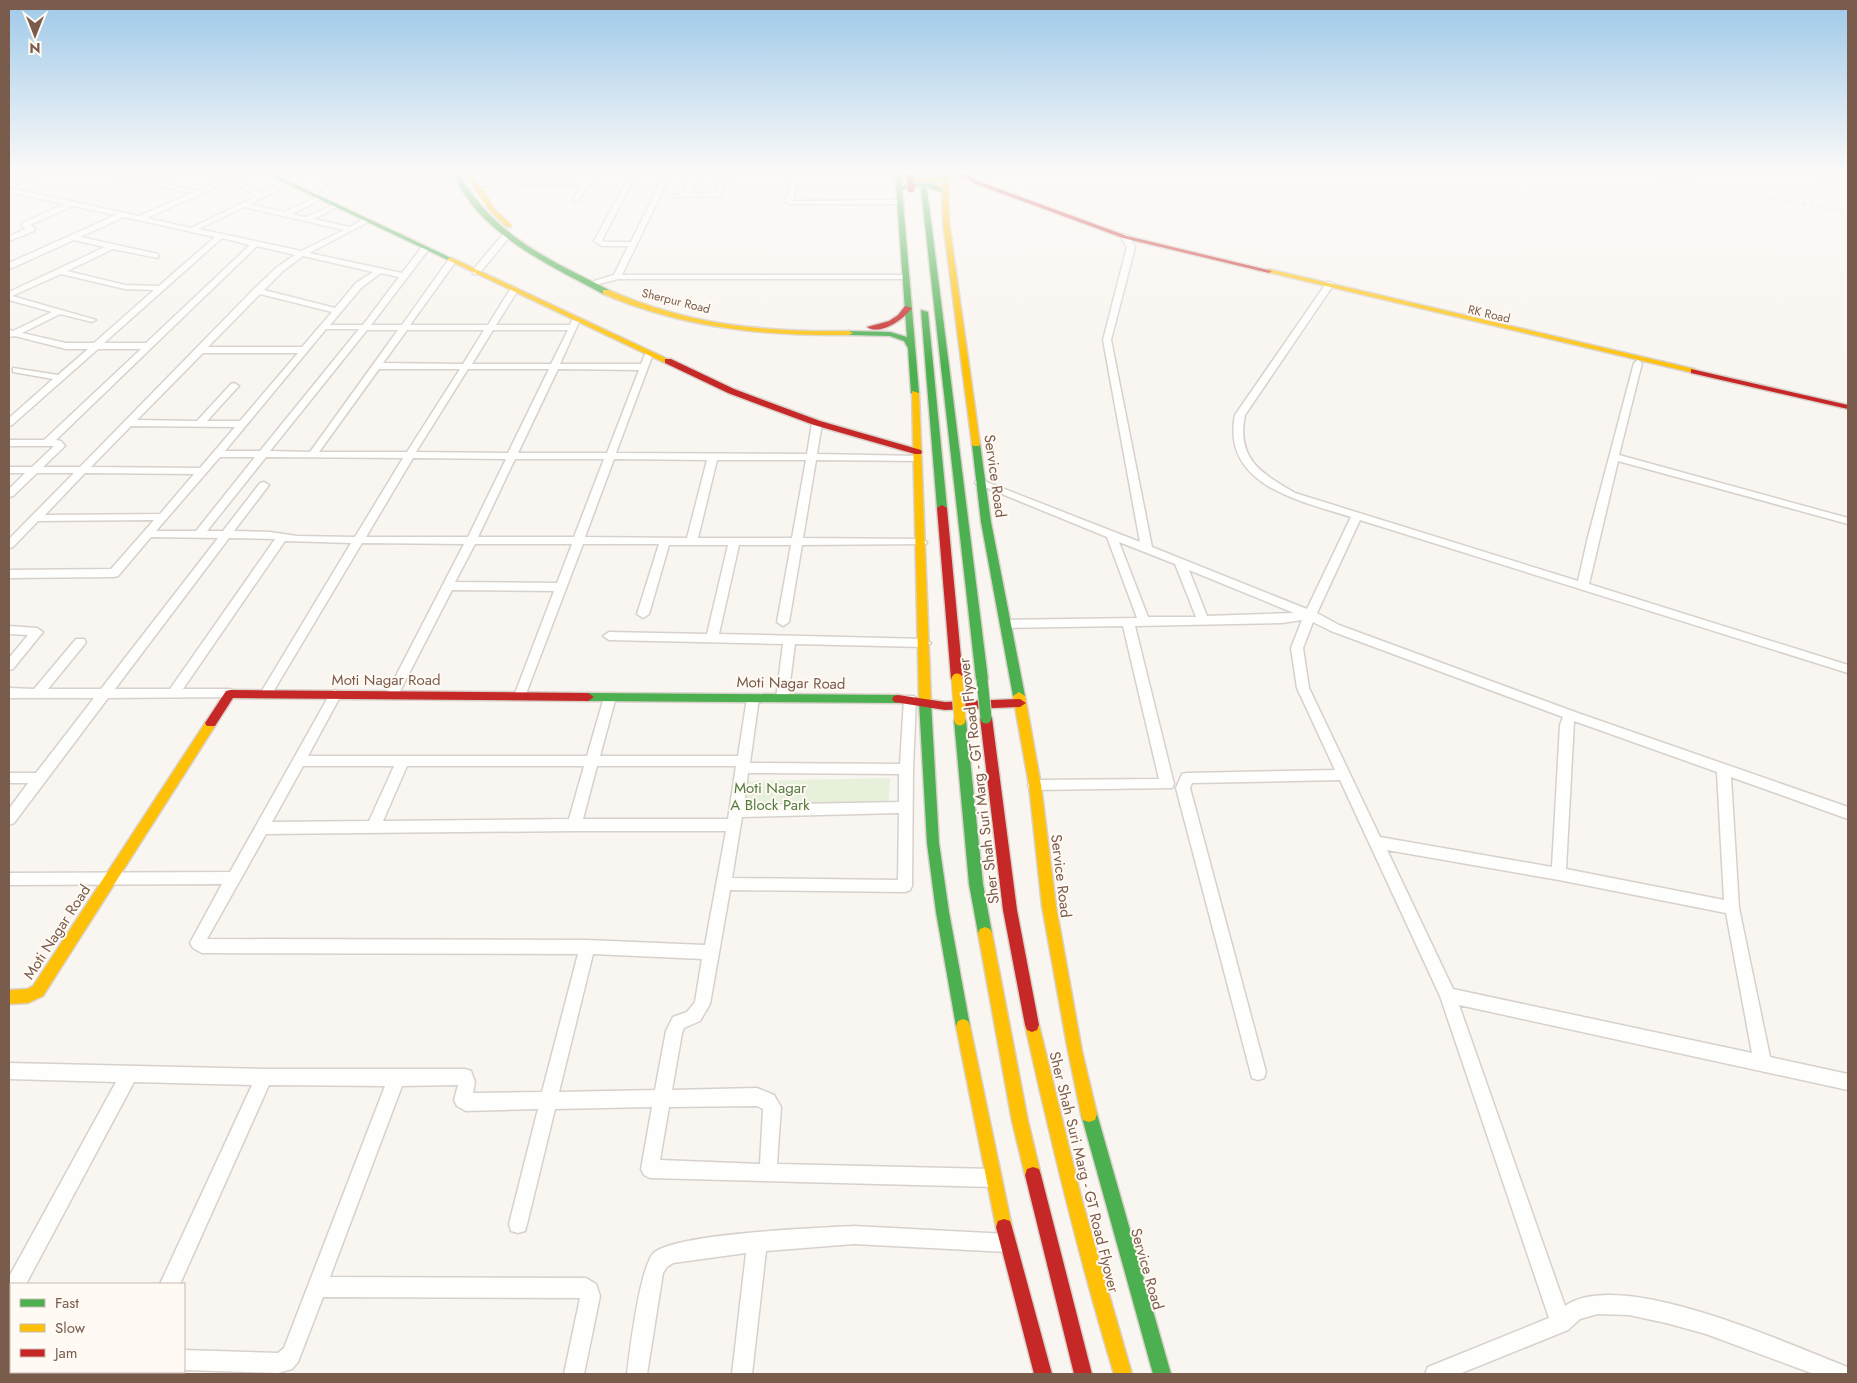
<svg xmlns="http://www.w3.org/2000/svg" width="1857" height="1383" font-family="Jost,sans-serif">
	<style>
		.green { fill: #e7f0db }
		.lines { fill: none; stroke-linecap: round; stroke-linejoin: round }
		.street-casing { stroke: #d7d1cb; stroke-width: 3 }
		.fast-casing { stroke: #d9d2cb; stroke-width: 3 }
		.slow-casing { stroke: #d9d2cb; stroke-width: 3 }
		.jam-casing { stroke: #d9d2cb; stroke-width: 3 }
		.street { fill: #fefefd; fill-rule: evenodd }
		.fast { fill: #4caf50; fill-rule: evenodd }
		.slow { fill: #ffc107; fill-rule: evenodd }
		.jam { fill: #c62828; fill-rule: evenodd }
		.rail { stroke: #e6e3e7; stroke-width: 2.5; stroke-dasharray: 4.5 3; stroke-linecap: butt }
		.fast-bridge-casing { stroke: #dad1cc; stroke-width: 13; stroke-linecap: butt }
		.slow-bridge-casing { stroke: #dad1cc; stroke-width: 13; stroke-linecap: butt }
		.jam-bridge-casing { stroke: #dad1cc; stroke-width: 8; stroke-linecap: butt }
		.fast-bridge { stroke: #4caf50; stroke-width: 11 }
		.slow-bridge { stroke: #ffc107; stroke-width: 11 }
		.jam-bridge { stroke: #c62828; stroke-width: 7 }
		.labels { text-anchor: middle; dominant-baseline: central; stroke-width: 4; stroke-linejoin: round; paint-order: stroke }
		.far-street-label { font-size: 12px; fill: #7a5c4d; stroke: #fffaf3 }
		.street-label { font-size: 15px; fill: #7a5c4d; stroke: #fffaf3 }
		.park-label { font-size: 15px; fill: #537a41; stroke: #fffaf3 }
	</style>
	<rect width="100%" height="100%" fill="#f9f5f0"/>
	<!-- green -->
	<path class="green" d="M890,778L888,808L742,815L744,781Z"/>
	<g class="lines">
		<defs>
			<path id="street" d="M40,173H49L9,187V183Z
				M104,173C120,173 135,179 152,181C161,181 171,173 182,173L161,183L198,191L223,180L210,173H218L262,193C272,189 297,173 304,173L291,184L250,204L284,212L319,196L321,197V199L292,214L306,217L335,204L338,206L337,207L314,219L350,227L363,219L370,221L309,253L402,273L422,247L429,249L371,325H402L449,259H452L456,261L410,325H488L511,288H514L518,290L496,325H570L572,320L579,322L560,364H641L646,352H652L653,354L616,453L807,454L812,423L817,420L822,423L817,454L921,456V460L918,461L816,460L803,538L922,539L927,542L926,544L802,545L789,622L783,626L777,622L791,545H739L719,634L925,639L931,643L925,647L795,644L788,698L786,701H778L776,698L783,644L609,640L603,636L609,632L707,634L728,545H669L649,614L643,618L637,614L659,544H583L524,699H516L514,696L554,591L452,590L398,695L396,698H388L386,695L464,544L362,543L270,697H262L260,694L351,543L285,541L183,689H230L234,691L236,694L234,697L108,698L14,823L9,825V809L28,783H9V773H36L94,698H9V688L34,689L76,639H84L86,642L84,645L48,689H101L218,538L151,537L118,576L114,577L9,578V570L111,569L154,520L38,521L13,547L9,548V539L74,473H37L13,496L9,497V489L25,473H9V467H32L54,446H9V440H44L141,349H98L12,425L9,426V418L53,379L13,372V368L58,375L88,349H66L15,336L9,337V330L13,331L52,312L9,300V292L105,247L74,240L12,268H9V263L116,215L73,206L30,225L35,229L34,231L9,241V236L26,229L21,225L22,223L65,204L9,192V188L139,216L192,193ZM228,182L257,196L191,228L147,218ZM244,207L344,230L301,251L199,229ZM124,217L215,237L159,286L125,285L67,271L113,249L158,258V254L80,237ZM222,238L250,245L146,343H104ZM257,246L295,255L277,267L254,289L80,467H43L65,446L61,441L56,440ZM303,256L373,272L356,283L335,308L264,290L283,271ZM381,273L399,277L363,325H330L362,287ZM61,274L125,289L154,290L94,343H66L22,333L60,314L92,322L96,320L12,296ZM260,294L332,312L302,347H208ZM326,329H359L260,451H225ZM367,330H398L310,452L270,451ZM407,330H484L463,364L383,363ZM493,330H568L551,364H472ZM203,353H298L240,421H207L237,388L239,386L234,383L231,384L197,421L137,420ZM379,369H460L407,452H319ZM468,369H549L508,453L416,452ZM558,369L639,370L607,453H518ZM131,426L235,427L200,468L91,467ZM220,457H255L196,531H156ZM266,457L403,458L355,537L297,536L270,532L234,531L269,485L264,482L260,483L223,531H207ZM413,458L506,459L468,537H366ZM515,459H604L574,537H478ZM614,459L707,460L687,538L585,537ZM717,460H806L792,538H698ZM85,473L194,474L160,514L45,515ZM229,538L275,539L170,689H115ZM475,544H572L557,583L455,582Z
				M332,173L456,174L459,176L456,178H334L314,196H310V194Z
				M591,173H597L578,201L576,202L573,200L583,184L492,185L462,188L459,186L492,181L586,180Z
				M631,173H637L602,240L604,242H631L665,173H671L622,275H906L910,277L906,279H618L591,286V282L614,275L628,246H602L594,241Z
				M694,173H700L689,194L715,193L724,173H730L720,196L675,197V195L682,194Z
				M794,173H800L793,201L901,200L904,202L901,204H789L785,201Z
				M1808,173H1821L1848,178V182Z
				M503,234L510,236L479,274H473V270Z
				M1122,235H1128L1135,247L1111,340L1152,547L1307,609L1351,517C1300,501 1221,485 1235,415L1327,282H1330L1334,284L1245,415C1236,459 1261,473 1295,493L1578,581L1588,537L1634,363L1638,360L1642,363L1619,455L1848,518V524L1618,461L1589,584L1848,665V673L1360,520L1317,613L1339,625L1575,712L1848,807V819L1731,777L1739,908L1770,1057L1848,1074V1090L1459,1005L1565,1306C1619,1267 1783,1342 1840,1364L1847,1367L1848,1374H1814L1706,1334L1666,1323L1629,1315L1598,1314L1580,1319L1568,1330L1459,1374H1425L1428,1367L1549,1318L1440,996L1340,780L1192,783L1190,788L1266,1072L1264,1078L1258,1080L1252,1078L1176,788L1182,774L1187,773L1335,770L1297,688L1291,648L1302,620L1282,623L1135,626L1174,784L1172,788L1035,790L1030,789L1028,785L1030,781L1035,780L1159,779L1123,626L1006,628L1000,624L1006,620L1137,618L1107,537L975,483L976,481H984L1140,542L1103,340L1127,247L1121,237ZM1119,542L1175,564L1196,617H1148ZM1189,570L1294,613L1207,616ZM1313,622L1331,631L1563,717L1560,725L1552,867L1380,837L1309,688L1303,648ZM1574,721L1717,772L1724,900L1566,869ZM1387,850L1559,880L1726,913L1752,1053L1453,989Z
				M9,626L37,628L43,632L13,669L9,670V658L28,635L9,634Z
				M335,690L339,692L341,695L308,756H587L604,697L606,694H614L616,697L600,756H738L747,698L749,695H757L759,698L750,763L900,764L904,699L906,696H914L916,699L913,769L912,886L910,890L905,892L730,890L710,1004L700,1021L684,1028L682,1033L672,1090L757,1088L774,1095L781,1107L777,1164L993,1169L999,1172L1002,1178L999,1184L993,1187L650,1178L644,1175L641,1169L652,1107L555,1109L527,1224L525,1231L518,1233L511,1231L509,1224L538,1109L466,1111L457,1106L454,1100L458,1085L402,1086L330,1277L586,1278L596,1284L600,1296L584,1374H564L580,1298L323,1297L298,1362L292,1369L278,1373L184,1370V1350L278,1353L284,1348L385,1086L269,1085L180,1284H160L252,1085L134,1082L26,1284H11V1307L9,1308V1277L116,1082L9,1079V1063L264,1069H465L471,1071L475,1082L473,1093L542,1092L578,954L202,953L193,948L190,943L222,884L9,885V873L230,872L331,692ZM303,766H394L369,821L272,822ZM407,766H584L569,819L383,821ZM597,766H736L728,819H583ZM748,773L899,774V802L744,805ZM899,813L898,880L732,878L742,817ZM574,831H726L705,945L587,940L207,939L266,834ZM593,954L702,959L695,1002L687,1012L673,1017L666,1031L655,1090L559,1092ZM757,1106L763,1109L760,1164L660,1160L669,1107Z
				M854,1226L1007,1234L1014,1236L1016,1243L1014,1250L1007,1252L854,1244L766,1251L752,1374H732L746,1253L673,1263L667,1267L663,1273L647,1374H627C630,1349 639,1274 652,1255C667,1233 822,1228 854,1226Z
				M9,1347H11V1367H9Z
				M70,1372H91L90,1374H69Z"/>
			<path id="fast" d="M264,173H271L453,259L448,260Z
				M452,173H458C495,236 546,258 609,290V294H603C561,271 514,250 480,214C469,202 460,188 452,173Z
				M895,173H901L902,186C917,181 934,181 947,191L944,193C929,187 918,184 902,190L919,393L915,395L911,393L908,348L904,341L890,336L849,335L845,333L849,331L890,332L907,337Z
				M924,187L927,189L988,679L982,683L976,679L921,189Z
				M921,310L928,312L947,508L942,511L937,508Z
				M976,441L980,444L991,522L1025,696L1019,700L1013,696L981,522L972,444Z
				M588,693L898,695L904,699L898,703L588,701L582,697Z
				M925,698L931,702L939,843L949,912L970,1026L968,1031L963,1033L958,1031L956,1026L936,912L927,843L919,702Z
				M960,716L964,717L966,720L983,884L992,933L990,937L985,939L980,937L978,933L969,884L954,720L956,717Z
				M1089,1106L1095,1108L1097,1114L1171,1374H1153L1081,1114L1083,1108Z"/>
			<path id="slow" d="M465,173H471L496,211L511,225V227H507L492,213Z
				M898,173C914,179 926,180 942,178L943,173H949L948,178L963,177L966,179L948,181L949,222L980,444L979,446H973L972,444L943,222L942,182H913L896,176V174Z
				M448,258H452L672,361L665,363L448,260Z
				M1269,269L1694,369L1698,371L1694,373L1267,272L1266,271Z
				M603,290H609C689,325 762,332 849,331L853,333L849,335C762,336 684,328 603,294Z
				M912,391L919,393L931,702L925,706L919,702Z
				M1019,692L1025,696L1041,785L1056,906L1082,1051L1097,1114L1095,1120L1089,1122L1083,1120L1081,1114L1068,1051L1042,906L1029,785L1013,696Z
				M211,719L215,720L217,723L215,726L43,996L28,1003L9,1004V990L27,989L33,986L207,720Z
				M985,927L990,929L992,933L1028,1121L1041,1175L1039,1181L1033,1183L1027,1181L1025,1175L1012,1121L978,933L980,929Z
				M1032,1018L1037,1020L1039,1025L1082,1200L1132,1374H1114C1079,1259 1051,1142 1025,1025L1027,1020Z
				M963,1019L968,1021L970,1026L1012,1227L1010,1233L1004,1235L998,1233L996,1227L956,1026L958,1021Z"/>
			<path id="jam" d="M958,173H965L980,182L1127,236L1272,271L1269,273L1123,238L976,184Z
				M905,306L912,308C904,319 881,336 867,327L889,321L898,315Z
				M665,359H671L734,389L820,421L921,450L922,452L921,454H915L814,425L728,393L665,363Z
				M1691,369L1848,405V409L1691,373Z
				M942,505L947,508L963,679L957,683L951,679L937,508Z
				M230,690L588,693L594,697L588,701L233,698L215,726H207L205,723L207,720L226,691Z
				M898,695L945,702L1020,699L1026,703L1020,707L945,710L894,702L892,699L894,696Z
				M986,714L990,715L992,718L1017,910L1039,1025L1037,1030L1032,1032L1027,1030L1025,1025L1003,910L980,718L982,715Z
				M1033,1167L1039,1169L1041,1175L1092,1374H1074L1025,1175L1027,1169Z
				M1004,1219L1010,1221L1012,1227L1052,1374H1034L996,1227L998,1221Z"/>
		</defs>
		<!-- street casing -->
		<use href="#street" class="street-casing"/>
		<!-- fast casing -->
		<use href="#fast" class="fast-casing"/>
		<!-- slow casing -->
		<use href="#slow" class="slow-casing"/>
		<!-- jam casing -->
		<use href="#jam" class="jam-casing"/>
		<!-- street -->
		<use href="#street" class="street"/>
		<!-- fast -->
		<use href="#fast" class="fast"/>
		<!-- slow -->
		<use href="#slow" class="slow"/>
		<!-- jam -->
		<use href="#jam" class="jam"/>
		<!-- rail -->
		<path class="rail" d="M1632,173L1848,212"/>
		<defs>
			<path id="fast-bridge" d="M982,679L986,718"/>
			<path id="slow-bridge" d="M957,679L960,720"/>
			<path id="jam-bridge" d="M910,173L911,189"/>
		</defs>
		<!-- fast-bridge casing -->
		<use href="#fast-bridge" class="fast-bridge-casing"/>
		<!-- slow-bridge casing -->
		<use href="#slow-bridge" class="slow-bridge-casing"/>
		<!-- jam-bridge casing -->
		<use href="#jam-bridge" class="jam-bridge-casing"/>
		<!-- fast-bridge -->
		<use href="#fast-bridge" class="fast-bridge"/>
		<!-- slow-bridge -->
		<use href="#slow-bridge" class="slow-bridge"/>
		<!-- jam-bridge -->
		<use href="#jam-bridge" class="jam-bridge"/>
	</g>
	<!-- sky -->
	<linearGradient id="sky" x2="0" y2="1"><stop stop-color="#9ec9e9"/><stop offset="0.47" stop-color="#fcfaf8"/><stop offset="1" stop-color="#fcfaf8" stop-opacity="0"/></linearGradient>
	<rect width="1857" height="366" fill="url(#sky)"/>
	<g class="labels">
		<!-- far-street labels -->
		<g class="far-street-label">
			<text transform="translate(676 301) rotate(14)">Sherpur Road</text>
			<text transform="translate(1489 314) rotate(13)">RK Road</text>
		</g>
		<!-- street labels -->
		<g class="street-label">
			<text transform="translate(995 476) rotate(82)">Service Road</text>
			<text x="386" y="680">Moti Nagar Road</text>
			<text transform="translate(791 683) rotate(1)">Moti Nagar Road</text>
			<text transform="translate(979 781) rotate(-97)">Sher Shah Suri Marg - GT Road Flyover</text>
			<text transform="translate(1061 876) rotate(83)">Service Road</text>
			<text transform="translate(57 932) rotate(-57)">Moti Nagar Road</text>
			<text transform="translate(1084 1172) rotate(76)">Sher Shah Suri Marg - GT Road Flyover</text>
			<text transform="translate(1147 1269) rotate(74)">Service Road</text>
		</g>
		<!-- park labels -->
		<g class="park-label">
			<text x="770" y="788">Moti Nagar<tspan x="770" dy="17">A Block Park</tspan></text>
		</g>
	</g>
	<!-- border -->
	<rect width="1857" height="1383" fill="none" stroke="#7a5c4d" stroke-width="20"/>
	<!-- legend -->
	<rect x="10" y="1283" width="175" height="90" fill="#fffaf3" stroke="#cabbb1"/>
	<rect x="20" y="1299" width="25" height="8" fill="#4caf50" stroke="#cabbb1"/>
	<text x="55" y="1308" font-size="15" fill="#7a5c4d">Fast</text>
	<rect x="20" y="1324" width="25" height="8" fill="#ffc107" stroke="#cabbb1"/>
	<text x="55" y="1333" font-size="15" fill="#7a5c4d">Slow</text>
	<rect x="20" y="1349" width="25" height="8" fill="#c62828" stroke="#cabbb1"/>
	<text x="55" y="1358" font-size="15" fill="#7a5c4d">Jam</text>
	<!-- north arrow -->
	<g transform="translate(35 35) rotate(180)" stroke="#fffaf3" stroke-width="4" paint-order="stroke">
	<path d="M0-4L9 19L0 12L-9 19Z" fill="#7a5c4d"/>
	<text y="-8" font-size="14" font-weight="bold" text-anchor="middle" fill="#7a5c4d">N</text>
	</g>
</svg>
